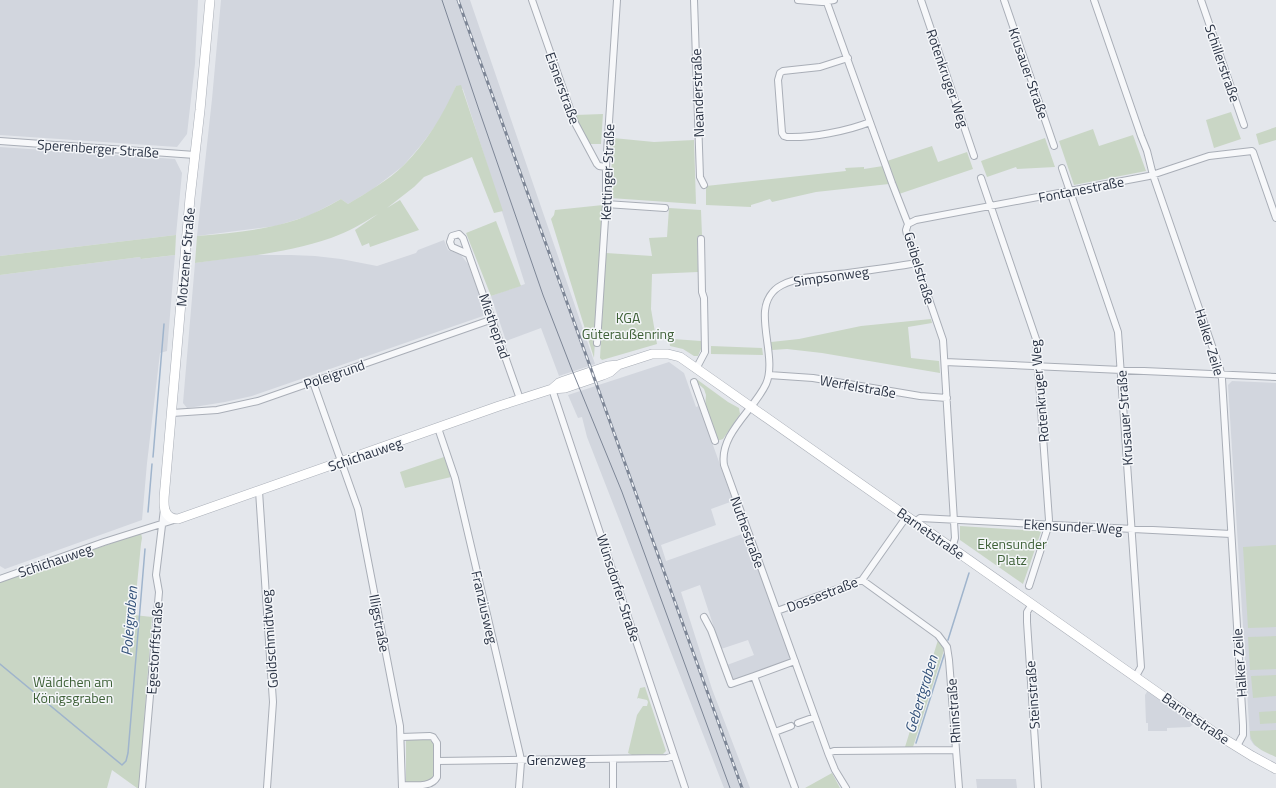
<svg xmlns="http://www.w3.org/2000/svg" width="1276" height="788" font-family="'Titillium Web',sans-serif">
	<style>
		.built { fill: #d2d6de }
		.green { fill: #c9d6c5 }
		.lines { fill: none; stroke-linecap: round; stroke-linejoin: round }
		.stream { stroke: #9fb4cc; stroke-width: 1.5 }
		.street-casing { stroke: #a9aeb7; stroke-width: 8 }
		.secondary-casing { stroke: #a9aeb7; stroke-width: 10 }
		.street { stroke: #f7f8fa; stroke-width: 6 }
		.secondary { stroke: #fff; stroke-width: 9 }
		.tram { stroke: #7d8696; stroke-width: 1 }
		.rail-casing { stroke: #7d8696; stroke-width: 3 }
		.rail { stroke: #f4f6f9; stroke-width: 1.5; stroke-dasharray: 4.5; stroke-linecap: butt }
		.labels { text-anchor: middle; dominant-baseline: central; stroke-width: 3; stroke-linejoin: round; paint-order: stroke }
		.street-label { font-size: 14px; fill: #2b3445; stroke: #f4f6f9 }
		.park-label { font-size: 14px; fill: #3f6138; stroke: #f4f6f9 }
		.water-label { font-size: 15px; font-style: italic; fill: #34527a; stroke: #f4f6f9 }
	</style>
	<rect width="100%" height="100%" fill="#e4e7ec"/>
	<!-- built -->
	<path class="built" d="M0,0H198L195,64L187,134L177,147L0,135Z
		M221,0H470L595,364L559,376L541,328L506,341L491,296L525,284L463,89L456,86L449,103L436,125L422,144L403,166L373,189L348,204L341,199L311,215L276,226L197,236L212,99Z
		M0,147L175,159L182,173L176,235L0,256Z
		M444,240L448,250L461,255L468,264L486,311L483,316L252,396L225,402L194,407L187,408L183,403L195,263L250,255H291L315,256L341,259L377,266L416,253L418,250Z
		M175,255L167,351L160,353L147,463L142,520L5,569L0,566V275L140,257L142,259Z
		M669,362L684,373L696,407L699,406L733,501L711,509L716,525L661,545L666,561L745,533L791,659L733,681L727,665L754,655L748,640L721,649L700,585L681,592L712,689L750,788H724L587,437L582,417L578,418L568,395Z
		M1232,381L1276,383V757L1254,745L1250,739L1228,385Z
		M1148,690L1195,722L1190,727L1167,728V731H1148V723H1146L1145,695Z
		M976,779H1016L1017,788H977Z"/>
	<!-- green -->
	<path class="green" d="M461,85L503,211L494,213L472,157L424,177L414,187L387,208L400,200L419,230L370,247L369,243L362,246L355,230L378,214C363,223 348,232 331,238C288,253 241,257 195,263L197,236C252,231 293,228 341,199L348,204C366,193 389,180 404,165C426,143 443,115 456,86Z
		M1231,112L1241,139L1214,148L1206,120Z
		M603,114L601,144H589L578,123L575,115Z
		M1276,127V140L1259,145L1256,134Z
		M1093,129L1099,146L1133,135L1146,171L1074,185L1059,141Z
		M613,138L654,142L694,140L696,204L610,198Z
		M1045,138L1055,167L1017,169L1016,167L987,177L981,161Z
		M932,146L938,162L967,152L973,169L899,194L887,161Z
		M883,166L889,184L816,192L772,202L770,199L751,205V207L706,205V186L846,171L845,168L864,167V169Z
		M603,205L594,358L551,219L554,215L555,210Z
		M669,208L701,210L702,236L697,237L698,272L652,274L651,309L657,344L602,360L600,358L606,253L652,256L649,238L667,237Z
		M496,221L521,286L491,296L466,233Z
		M176,235L175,255L141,259L140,257L0,275V256Z
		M931,319L932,323L908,327L911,358L939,361L940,373L822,353L787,349L772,350L771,342L799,339L861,326Z
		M673,339L701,341V349L698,356H694L683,349L670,346L669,340Z
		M711,346L762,348L763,355L711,354Z
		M693,378H695L728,402L739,408L740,414L723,439L717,441L705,409L706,395L704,389L693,379Z
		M444,457L451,477L405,488L400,472Z
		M960,526L1040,531L1041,532L1023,584L960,540Z
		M141,533L142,538L141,544L134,615L152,617L139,788H137L112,770L107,788H0V582Z
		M1276,545V627L1248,628L1243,547Z
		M1276,636V669L1250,670L1248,637Z
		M938,640L944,650L913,747H905Z
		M1276,675V696L1253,698L1251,676Z
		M645,687L666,751L663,754L632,755L628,753L637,715L643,706H647L648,702L647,700L638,698L637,699L640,688Z
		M1276,711V723L1260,724L1259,712Z
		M1276,730V757C1263,751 1250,747 1250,731Z
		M406,739C415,739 428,736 434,743V778L431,782H406Z
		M832,773L840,788H805Z"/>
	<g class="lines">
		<!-- stream -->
		<path class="stream" d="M153,457L164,324
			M148,512L152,464
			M948,640L969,573
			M0,664L122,765L126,761L128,753L145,549
			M916,743L945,652"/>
		<defs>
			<path id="street" d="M532,0L575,123L597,164L599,166L606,167
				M694,0L700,177L704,185
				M798,0L822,2L834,0
				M826,0L892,183L908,224L906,230L907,235L943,340L955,538L952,548
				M921,0L974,156
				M1004,0L1054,146
				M1094,0L1141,136L1147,151L1153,175L1220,369L1222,379L1243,725V735L1237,746
				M1201,0L1244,125
				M848,58L820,67L783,71L780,73L778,80L782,133L784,136L787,137C811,138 848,131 870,122
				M0,141L195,155
				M1062,168L1118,332L1141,667L1136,676
				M981,178L1036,339L1049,520L1047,530L1029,586
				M606,204L665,208
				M908,224L916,220L1149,176L1209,156L1252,151L1253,152L1276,218
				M468,254L452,247L450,242L452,236L459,234L463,238L520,399
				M597,343L606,204V167L617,0
				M945,362L1276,377
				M696,369L705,352L704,298L702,292L701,239
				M769,375L813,378L920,396L947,398
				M313,382L358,509L400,726L402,788
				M694,382L715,441
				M552,389L685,788
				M172,413L217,410L258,401L493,319
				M438,428L455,478L520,755L521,762L519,788
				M259,491L273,702L267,788
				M915,522L920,518L1231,534
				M0,579L104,542L177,519
				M862,580L938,635L947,647L949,660L959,788
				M1032,604L1027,612V622L1038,788
				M777,611L862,580L907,516
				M704,617L711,630L731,684L754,676
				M795,661L754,676L795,788
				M798,723L815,717
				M775,732L791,726
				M401,737L430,736L433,737L437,743V777C431,788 414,785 402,785
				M828,753L834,751L956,750
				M613,759V788
				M437,761L667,758L674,756
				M142,788L156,626L159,592L156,575L164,509
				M846,788L835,770L828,753L724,465C719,434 754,410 766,384C775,364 763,333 765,311C766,300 772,290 782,285C801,275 827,276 848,273C871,270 894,267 917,263"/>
			<path id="secondary" d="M210,0L200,110L190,198L165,487C164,499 160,519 178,519L499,406L552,389L565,388L603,375L610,372L618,365
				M552,389L559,383L564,381L608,366L618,365L652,354H668L680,357L1218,735L1252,756L1276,769"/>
		</defs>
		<!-- street casing -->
		<use href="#street" class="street-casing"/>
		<!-- secondary casing -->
		<use href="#secondary" class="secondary-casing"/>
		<!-- street -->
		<use href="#street" class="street"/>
		<!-- secondary -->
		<use href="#secondary" class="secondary"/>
		<!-- tram -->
		<path class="tram" d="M442,0L479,110L543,295L572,370L622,492L730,788"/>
		<defs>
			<path id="rail" d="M458,0L742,788"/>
		</defs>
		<!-- rail casing -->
		<use href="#rail" class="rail-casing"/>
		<!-- rail -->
		<use href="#rail" class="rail"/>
	</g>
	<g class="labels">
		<!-- street labels -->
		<g class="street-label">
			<text transform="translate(1223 63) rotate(71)">Schillerstraße</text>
			<text transform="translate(1029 73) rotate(71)">Krusauer Straße</text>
			<text transform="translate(948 78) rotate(71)">Rotenkruger Weg</text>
			<text transform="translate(563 88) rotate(70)">Eisnerstraße</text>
			<text transform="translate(697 93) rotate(-92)">Neanderstraße</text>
			<text transform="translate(98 148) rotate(4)">Sperenberger Straße</text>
			<text transform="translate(607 172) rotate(-88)">Kettinger Straße</text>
			<text transform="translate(1081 189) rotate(-11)">Fontanestraße</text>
			<text transform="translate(185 257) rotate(-85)">Motzener Straße</text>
			<text transform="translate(920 268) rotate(73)">Geibelstraße</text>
			<text transform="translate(831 276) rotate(-8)">Simpsonweg</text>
			<text transform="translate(495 326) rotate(71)">Miethepfad</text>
			<text transform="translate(1210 342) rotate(73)">Halker Zeile</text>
			<text transform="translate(334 374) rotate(-19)">Poleigrund</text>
			<text transform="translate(858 386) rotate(10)">Werfelstraße</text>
			<text transform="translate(1039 391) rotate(-95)">Rotenkruger Weg</text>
			<text transform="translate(1124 418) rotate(-94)">Krusauer Straße</text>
			<text transform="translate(365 454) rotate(-19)">Schichauweg</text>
			<text transform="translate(1073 526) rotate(3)">Ekensunder Weg</text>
			<text transform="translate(748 532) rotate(70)">Nuthestraße</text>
			<text transform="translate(931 533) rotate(35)">Barnetstraße</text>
			<text transform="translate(55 560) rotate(-19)">Schichauweg</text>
			<text transform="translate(619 588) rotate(72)">Wünsdorfer Straße</text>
			<text transform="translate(822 594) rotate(-21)">Dossestraße</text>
			<text transform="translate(485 607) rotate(77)">Franziusweg</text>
			<text transform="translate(380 623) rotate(79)">Illigstraße</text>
			<text transform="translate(269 639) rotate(-94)">Goldschmidtweg</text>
			<text transform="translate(154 648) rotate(-86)">Egestorffstraße</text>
			<text transform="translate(1239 663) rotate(-94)">Halker Zeile</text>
			<text transform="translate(1032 695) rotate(-94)">Steinstraße</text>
			<text transform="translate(953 711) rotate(-94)">Rhinstraße</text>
			<text transform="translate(1196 718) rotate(35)">Barnetstraße</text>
			<text x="556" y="759">Grenzweg</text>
		</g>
		<!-- park labels -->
		<g class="park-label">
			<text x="628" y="317">KGA<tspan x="628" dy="16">Güteraußenring</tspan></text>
			<text x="1012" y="543">Ekensunder<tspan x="1012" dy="16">Platz</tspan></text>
			<text x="73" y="681">Wäldchen am<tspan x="73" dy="16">Königsgraben</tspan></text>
		</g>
		<!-- water labels -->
		<g class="water-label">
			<text transform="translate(129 621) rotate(-85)">Poleigraben</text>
			<text transform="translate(921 694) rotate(-73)">Gebertgraben</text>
		</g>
	</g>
</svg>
